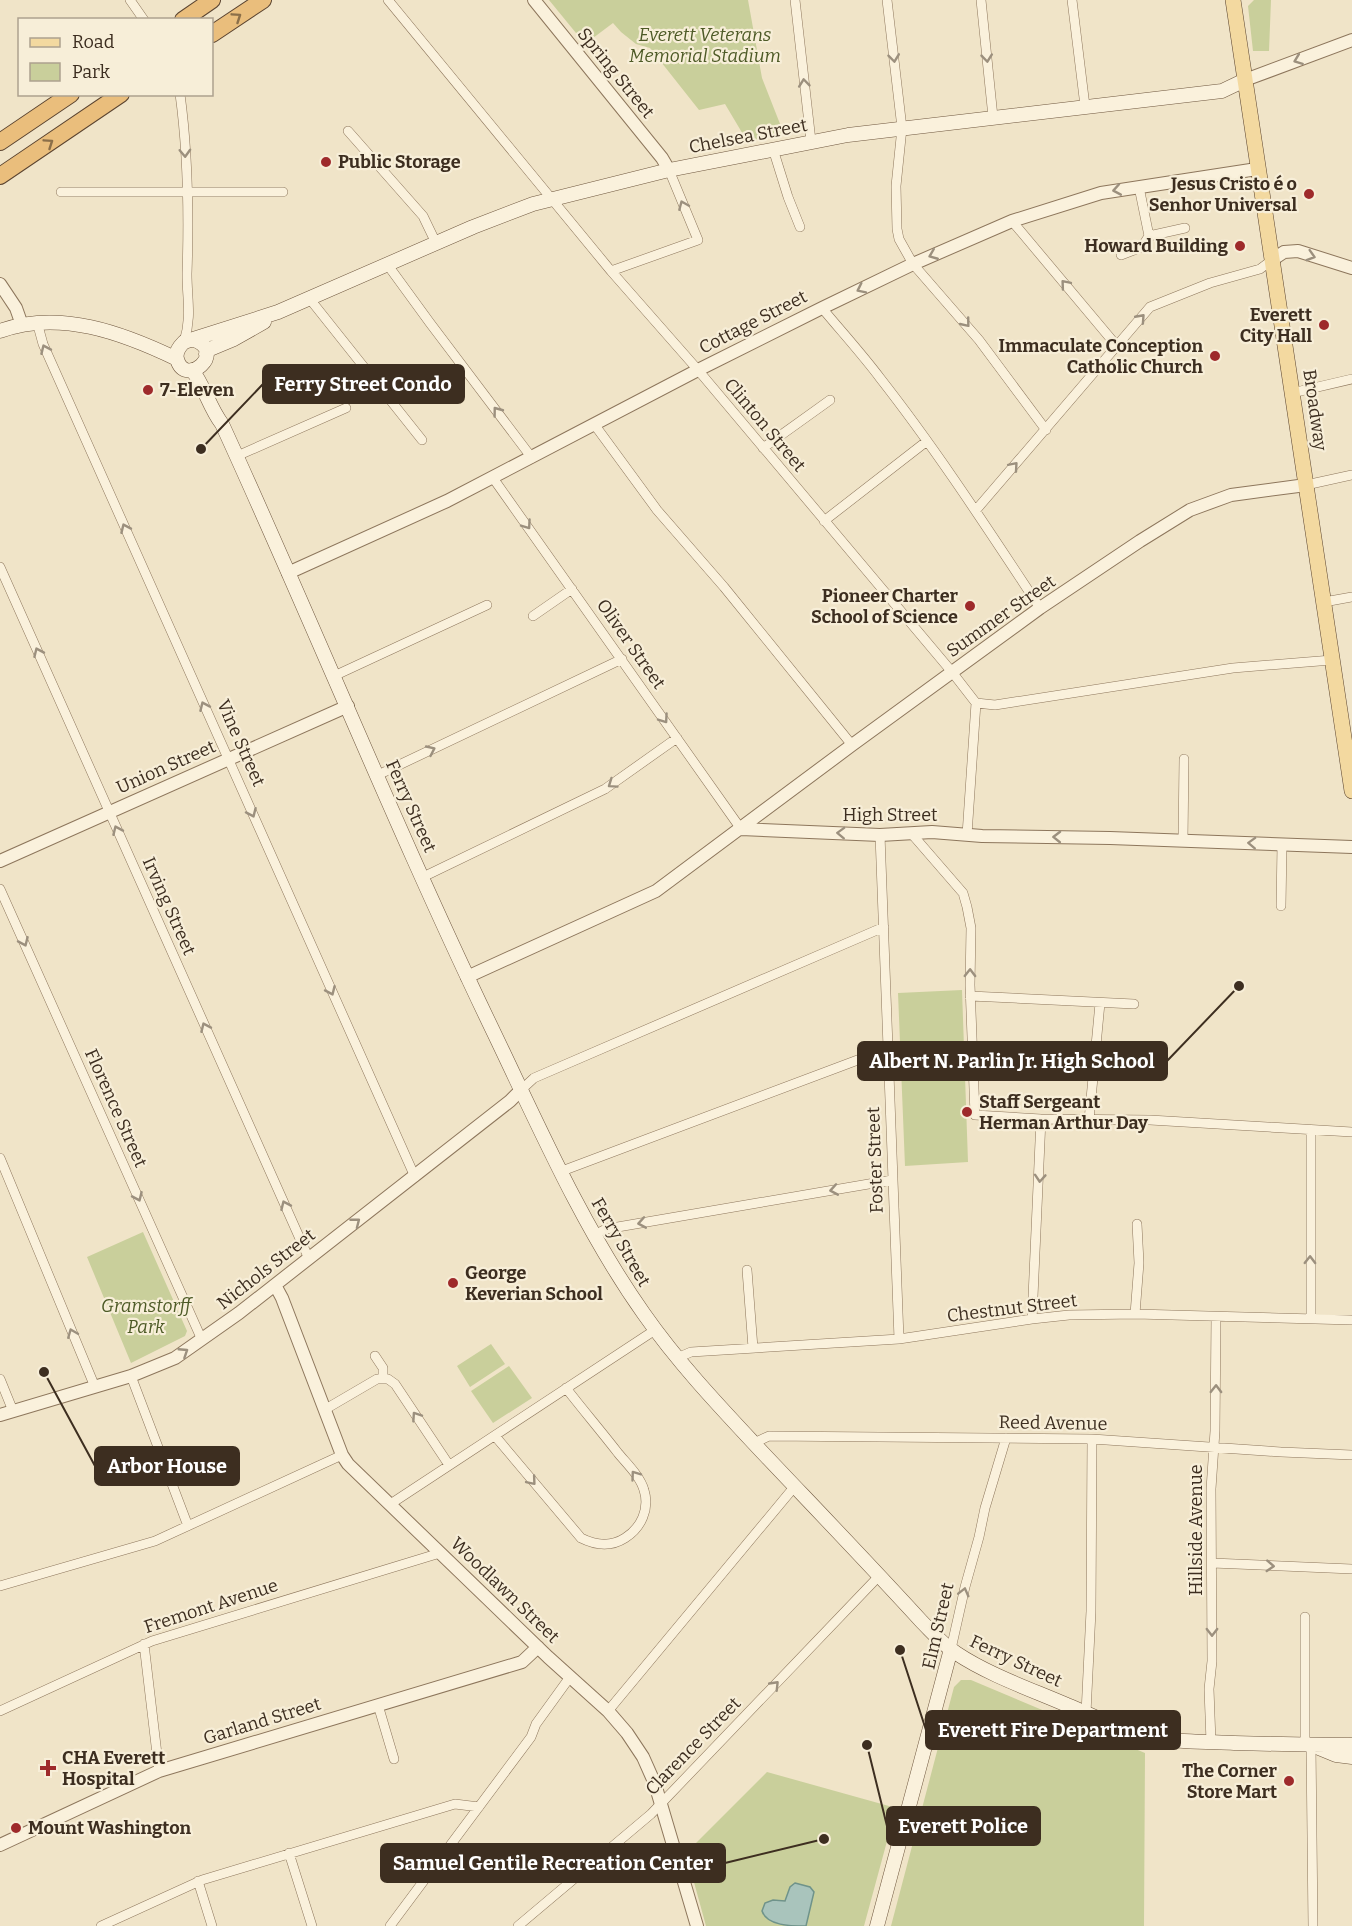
<svg xmlns="http://www.w3.org/2000/svg" width="1352" height="1926" font-family="Bitter,serif">
	<style>
		.green { fill: #c9cf9b }
		.water { fill: #a9c4bc; stroke: #6f938a; stroke-width: 1.5 }
		.lines { fill: none; stroke-linecap: round; stroke-linejoin: round }
		.minor-casing { stroke: #8d765c; stroke-width: 10 }
		.tertiary-casing { stroke: #8d765c; stroke-width: 14 }
		.secondary-casing { stroke: #6f573f; stroke-width: 15 }
		.primary-casing { stroke: #5b4430; stroke-width: 16 }
		.trunk-casing { stroke: #5b4430; stroke-width: 18 }
		.minor { stroke: #faf1dc; stroke-width: 9 }
		.tertiary { stroke: #faf1dc; stroke-width: 12 }
		.secondary { stroke: #faf1dc; stroke-width: 14 }
		.primary { stroke: #f3d9a0; stroke-width: 15 }
		.trunk { stroke: #eabe7c; stroke-width: 16 }
		.oneway { stroke: #8b6f49 }
		.oneway2 { stroke: #9c907e }
		.poi-dot { fill: #9e2a2b; stroke: #f7eed8; stroke-width: 2 }
		.labels { text-anchor: middle; dominant-baseline: central; stroke-width: 4.5; stroke-linejoin: round; paint-order: stroke }
		.park-label { font-size: 18px; font-style: italic; fill: #4d5a26; stroke: #f7eed8 }
		.street-label { font-size: 18px; fill: #3d2e20; stroke: #f7eed8 }
		.poi-label { font-size: 18px; font-weight: bold; fill: #3d2e20; stroke: #f7eed8; text-anchor: start }
		.leader { fill: none; stroke: #3d2e20; stroke-width: 2 }
		.callout-dot { fill: #3d2e20; stroke: #f7eed8; stroke-width: 2 }
		.callout { fill: #3d2e20; stroke: #3d2e20; stroke-width: 2 }
		.callout-label { font-size: 20px; text-anchor: middle; font-weight: bold; fill: #fff }
	</style>
	<rect width="100%" height="100%" fill="#f0e4c8"/>
	<!-- green -->
	<path class="green" d="M549,0H748L762,78L784,134L747,141L725,104L699,110L650,48L636,44L621,32L613,23L585,44Z
		M1254,0H1271L1269,51H1253L1248,6Z
		M962,990L968,1162L905,1166L898,993Z
		M143,1232L187,1331L185,1336L131,1363L87,1257Z
		M491,1344L505,1364L470,1387L457,1366Z
		M509,1366L532,1398L493,1423L471,1391Z
		M961,1680H971L1145,1753L1144,1926H891L954,1687Z
		M767,1772L896,1808L864,1926H706L686,1853Z"/>
	<!-- water -->
	<path class="water" d="M795,1883L810,1887L814,1892L806,1926C791,1926 767,1926 762,1911L765,1903L773,1900L785,1901L790,1887Z"/>
	<g class="lines">
		<defs>
			<path id="minor" d="M130,0L144,20
				M388,0L611,271L698,370L952,672L976,703L995,705L1233,668L1332,660
				M795,0L811,141
				M887,0L902,128L896,186L897,229L899,239L913,264L979,340L1046,430
				M981,0L993,117
				M1072,0L1085,106
				M180,94C188,153 189,215 187,274C187,300 192,316 184,342
				M348,131L423,216L436,243
				M773,149L788,197L800,227
				M1139,187L1149,236L1185,228
				M61,192H283
				M1012,221L1116,345
				M1121,255L1142,247L1149,236
				M387,264L430,323L532,458
				M611,271L698,240L669,170
				M309,298L422,440
				M822,308C841,331 862,354 880,378C938,452 989,531 1040,608
				M37,322L43,344L415,1177
				M1292,393L1352,379
				M594,424L657,510L724,587L852,745
				M763,448L830,400
				M237,456L346,408
				M493,478L741,829
				M1306,485L1352,475
				M976,510L1150,307L1210,283L1260,269L1272,260
				M824,521L927,441
				M0,567L309,1259
				M1324,602L1352,597
				M533,616L572,589
				M334,676L487,605
				M378,775L622,659
				M911,833L963,893L967,907L971,928L970,985L975,1115L1041,1119L1150,1120L1352,1132
				M880,835L899,1339
				M967,835L976,703
				M1183,841L1184,759
				M423,877L605,789L677,738
				M0,889L202,1340
				M1281,906L1282,845
				M970,996L1134,1004
				M521,1090L534,1078L884,927
				M1089,1120L1100,1003
				M0,1158L95,1387
				M562,1171L887,1049
				M594,1235L606,1229L892,1180
				M747,1270L753,1348
				M1135,1314L1139,1263L1137,1224
				M1311,1318V1130
				M1032,1319L1041,1119
				M375,1356L383,1368V1378
				M677,1358L691,1352L899,1339L1032,1319L1069,1315L1136,1314L1352,1320
				M131,1376L188,1526
				M0,1379L13,1411
				M324,1410L377,1379H388L395,1384L449,1465
				M495,1436L581,1538C595,1545 611,1547 625,1538C641,1528 650,1509 644,1490C640,1476 627,1464 618,1453C601,1431 583,1410 566,1388
				M754,1443L769,1436L1092,1439L1281,1452L1352,1455
				M389,1505L655,1330
				M1212,1563L1352,1569
				M0,1586L155,1541L342,1455
				M1305,1617V1746
				M144,1644L159,1771
				M951,1649L965,1587L979,1537L985,1508L1006,1438
				M378,1705L394,1759
				M0,1711L152,1641L440,1553
				M608,1711L795,1486
				M1086,1713L1091,1611L1092,1439
				M1211,1742L1209,1689L1212,1661L1211,1489L1215,1431L1216,1317
				M1311,1746L1313,1926
				M289,1853L312,1926
				M198,1881L212,1926
				M101,1926L202,1880L455,1804L479,1807
				M390,1926L531,1737L536,1724L570,1677
				M518,1926L651,1814L879,1576"/>
			<path id="tertiary" d="M534,0L662,158L669,170
				M1245,80L1352,40
				M1272,260L1284,252L1298,251L1352,268
				M0,284L16,308L22,325
				M288,573L447,501L698,370L822,308L913,264L1012,221L1101,193L1257,169
				M741,829L880,835L932,832L982,836L1110,838L1352,847
				M0,861L348,706
				M467,977L656,891L852,745L1040,608L1140,541L1190,510L1231,495L1306,485
				M275,1285L282,1298L342,1455L348,1464L548,1657L608,1711L627,1733L643,1757L655,1784L697,1926
				M0,1415L131,1376L175,1358L239,1313L510,1101L521,1090
				M0,1845L159,1771L522,1662L538,1647"/>
			<path id="secondary" d="M0,331C59,309 123,333 177,359
				M194,340C228,352 185,389 177,359C175,352 179,347 184,342L278,312L473,227L533,204L669,170L848,135L1222,91L1245,80
				M206,354L210,349L234,339L264,322
				M192,370C205,387 209,407 222,424C315,627 398,834 495,1035C540,1129 583,1228 644,1314C679,1364 721,1408 763,1453C816,1509 870,1565 922,1622C933,1633 943,1645 956,1653C989,1675 1030,1689 1067,1705C1097,1717 1128,1734 1161,1739C1185,1742 1210,1742 1234,1743C1273,1744 1312,1745 1352,1745
				M1319,1748L1336,1755L1352,1757
				M877,1926L951,1649"/>
			<path id="primary" d="M1233,0L1352,791"/>
			<path id="trunk" d="M183,20L212,0
				M212,34L263,0
				M0,142L71,94
				M0,176L121,94"/>
		</defs>
		<!-- minor casing -->
		<use href="#minor" class="minor-casing"/>
		<!-- tertiary casing -->
		<use href="#tertiary" class="tertiary-casing"/>
		<!-- secondary casing -->
		<use href="#secondary" class="secondary-casing"/>
		<!-- primary casing -->
		<use href="#primary" class="primary-casing"/>
		<!-- trunk casing -->
		<use href="#trunk" class="trunk-casing"/>
		<!-- minor -->
		<use href="#minor" class="minor"/>
		<!-- tertiary -->
		<use href="#tertiary" class="tertiary"/>
		<!-- secondary -->
		<use href="#secondary" class="secondary"/>
		<!-- primary -->
		<use href="#primary" class="primary"/>
		<!-- trunk -->
		<use href="#trunk" class="trunk"/>
	</g>
	<!-- one-way arrows -->
	<defs><path id="oneway-chevron" d="M-2-3.5L2.5 0L-2 3.5" fill="none" stroke-width="1.6" stroke-linecap="round" stroke-linejoin="round" transform="scale(1.5)"/></defs>
	<g class="oneway">
		<use href="#oneway-chevron" transform="translate(237 17) rotate(-34)"/>
		<use href="#oneway-chevron" transform="translate(49 143) rotate(-34)"/>
	</g>
	<g class="oneway2">
		<use href="#oneway-chevron" transform="translate(894 58) rotate(83)"/>
		<use href="#oneway-chevron" transform="translate(987 58) rotate(84)"/>
		<use href="#oneway-chevron" transform="translate(1298 60) rotate(159)"/>
		<use href="#oneway-chevron" transform="translate(804 83) rotate(-96)"/>
		<use href="#oneway-chevron" transform="translate(185 153) rotate(88)"/>
		<use href="#oneway-chevron" transform="translate(1117 190) rotate(170)"/>
		<use href="#oneway-chevron" transform="translate(683 205) rotate(-113)"/>
		<use href="#oneway-chevron" transform="translate(933 255) rotate(158)"/>
		<use href="#oneway-chevron" transform="translate(1311 256) rotate(17)"/>
		<use href="#oneway-chevron" transform="translate(1065 284) rotate(-130)"/>
		<use href="#oneway-chevron" transform="translate(861 289) rotate(154)"/>
		<use href="#oneway-chevron" transform="translate(1141 318) rotate(-48)"/>
		<use href="#oneway-chevron" transform="translate(966 323) rotate(51)"/>
		<use href="#oneway-chevron" transform="translate(45 349) rotate(-114)"/>
		<use href="#oneway-chevron" transform="translate(497 411) rotate(-127)"/>
		<use href="#oneway-chevron" transform="translate(1014 466) rotate(-49)"/>
		<use href="#oneway-chevron" transform="translate(527 525) rotate(55)"/>
		<use href="#oneway-chevron" transform="translate(125 528) rotate(-114)"/>
		<use href="#oneway-chevron" transform="translate(38 652) rotate(-114)"/>
		<use href="#oneway-chevron" transform="translate(204 706) rotate(-114)"/>
		<use href="#oneway-chevron" transform="translate(664 719) rotate(55)"/>
		<use href="#oneway-chevron" transform="translate(431 750) rotate(-25)"/>
		<use href="#oneway-chevron" transform="translate(612 784) rotate(145)"/>
		<use href="#oneway-chevron" transform="translate(252 813) rotate(66)"/>
		<use href="#oneway-chevron" transform="translate(117 830) rotate(-114)"/>
		<use href="#oneway-chevron" transform="translate(841 833) rotate(-178)"/>
		<use href="#oneway-chevron" transform="translate(1057 837) rotate(-179)"/>
		<use href="#oneway-chevron" transform="translate(1252 843) rotate(-178)"/>
		<use href="#oneway-chevron" transform="translate(24 942) rotate(66)"/>
		<use href="#oneway-chevron" transform="translate(970 973) rotate(-89)"/>
		<use href="#oneway-chevron" transform="translate(331 991) rotate(66)"/>
		<use href="#oneway-chevron" transform="translate(205 1027) rotate(-114)"/>
		<use href="#oneway-chevron" transform="translate(1040 1178) rotate(94)"/>
		<use href="#oneway-chevron" transform="translate(834 1190) rotate(170)"/>
		<use href="#oneway-chevron" transform="translate(138 1197) rotate(66)"/>
		<use href="#oneway-chevron" transform="translate(285 1205) rotate(-114)"/>
		<use href="#oneway-chevron" transform="translate(356 1222) rotate(-38)"/>
		<use href="#oneway-chevron" transform="translate(642 1223) rotate(170)"/>
		<use href="#oneway-chevron" transform="translate(1310 1260) rotate(-89)"/>
		<use href="#oneway-chevron" transform="translate(72 1333) rotate(-112)"/>
		<use href="#oneway-chevron" transform="translate(184 1352) rotate(-33)"/>
		<use href="#oneway-chevron" transform="translate(1216 1389) rotate(-89)"/>
		<use href="#oneway-chevron" transform="translate(416 1416) rotate(-124)"/>
		<use href="#oneway-chevron" transform="translate(635 1475) rotate(-126)"/>
		<use href="#oneway-chevron" transform="translate(532 1481) rotate(50)"/>
		<use href="#oneway-chevron" transform="translate(1270 1566) rotate(3)"/>
		<use href="#oneway-chevron" transform="translate(964 1592) rotate(-76)"/>
		<use href="#oneway-chevron" transform="translate(1212 1632) rotate(90)"/>
		<use href="#oneway-chevron" transform="translate(775 1685) rotate(-46)"/>
	</g>
	<!-- markers -->
	<g class="poi-dot">
		<circle cx="326" cy="162" r="6"/>
		<circle cx="1309" cy="194" r="6"/>
		<circle cx="1240" cy="246" r="6"/>
		<circle cx="1324" cy="325" r="6"/>
		<circle cx="1215" cy="356" r="6"/>
		<circle cx="148" cy="390" r="6"/>
		<circle cx="970" cy="606" r="6"/>
		<circle cx="967" cy="1112" r="6"/>
		<circle cx="453" cy="1283" r="6"/>
		<path d="M45 1759h6v6h6v6h-6v6h-6v-6h-6v-6h6z"/>
		<circle cx="1289" cy="1781" r="6"/>
		<circle cx="16" cy="1828" r="6"/>
	</g>
	<g class="labels">
		<!-- park labels -->
		<g class="park-label">
			<text x="705" y="35">Everett Veterans<tspan x="705" dy="21">Memorial Stadium</tspan></text>
			<text x="146" y="1306">Gramstorff<tspan x="146" dy="21">Park</tspan></text>
		</g>
		<!-- street labels -->
		<g class="street-label">
			<text transform="translate(616 73) rotate(51)">Spring Street</text>
			<text transform="translate(748 136) rotate(-11)">Chelsea Street</text>
			<text transform="translate(753 322) rotate(-27)">Cottage Street</text>
			<text transform="translate(1315 410) rotate(82)">Broadway</text>
			<text transform="translate(765 425) rotate(50)">Clinton Street</text>
			<text transform="translate(1001 616) rotate(-35)">Summer Street</text>
			<text transform="translate(631 644) rotate(55)">Oliver Street</text>
			<text transform="translate(241 743) rotate(66)">Vine Street</text>
			<text transform="translate(166 767) rotate(-24)">Union Street</text>
			<text transform="translate(411 806) rotate(66)">Ferry Street</text>
			<text x="890" y="815">High Street</text>
			<text transform="translate(169 906) rotate(66)">Irving Street</text>
			<text transform="translate(116 1108) rotate(66)">Florence Street</text>
			<text transform="translate(875 1160) rotate(-92)">Foster Street</text>
			<text transform="translate(621 1242) rotate(60)">Ferry Street</text>
			<text transform="translate(266 1269) rotate(-38)">Nichols Street</text>
			<text transform="translate(1012 1308) rotate(-7)">Chestnut Street</text>
			<text transform="translate(1053 1423) rotate(1)">Reed Avenue</text>
			<text transform="translate(1196 1530) rotate(-90)">Hillside Avenue</text>
			<text transform="translate(505 1590) rotate(44)">Woodlawn Street</text>
			<text transform="translate(211 1606) rotate(-18)">Fremont Avenue</text>
			<text transform="translate(938 1626) rotate(-77)">Elm Street</text>
			<text transform="translate(1016 1661) rotate(25)">Ferry Street</text>
			<text transform="translate(262 1721) rotate(-17)">Garland Street</text>
			<text transform="translate(693 1746) rotate(-46)">Clarence Street</text>
		</g>
		<!-- poi labels -->
		<g class="poi-label">
			<text x="338" y="162">Public Storage</text>
			<text x="1297" y="184" text-anchor="end">Jesus Cristo é o<tspan x="1297" dy="21">Senhor Universal</tspan></text>
			<text x="1228" y="246" text-anchor="end">Howard Building</text>
			<text x="1312" y="315" text-anchor="end">Everett<tspan x="1312" dy="21">City Hall</tspan></text>
			<text x="1203" y="346" text-anchor="end">Immaculate Conception<tspan x="1203" dy="21">Catholic Church</tspan></text>
			<text x="160" y="390">7-Eleven</text>
			<text x="958" y="596" text-anchor="end">Pioneer Charter<tspan x="958" dy="21">School of Science</tspan></text>
			<text x="979" y="1102">Staff Sergeant<tspan x="979" dy="21">Herman Arthur Day</tspan></text>
			<text x="465" y="1273">George<tspan x="465" dy="21">Keverian School</tspan></text>
			<text x="62" y="1758">CHA Everett<tspan x="62" dy="21">Hospital</tspan></text>
			<text x="1277" y="1771" text-anchor="end">The Corner<tspan x="1277" dy="21">Store Mart</tspan></text>
			<text x="28" y="1828">Mount Washington</text>
		</g>
	</g>
	<!-- callouts -->
	<path class="leader" d="M201 449L263 384M1239 986L1167 1061M44 1372L95 1466M900 1650L926 1730M867 1745L887 1826M824 1839L725 1863"/>
	<g class="callout-dot">
		<circle cx="201" cy="449" r="6"/>
		<circle cx="1239" cy="986" r="6"/>
		<circle cx="44" cy="1372" r="6"/>
		<circle cx="900" cy="1650" r="6"/>
		<circle cx="867" cy="1745" r="6"/>
		<circle cx="824" cy="1839" r="6"/>
	</g>
	<g class="callout">
		<rect x="263" y="365" width="201" height="38" rx="6"/>
		<rect x="858" y="1042" width="309" height="38" rx="6"/>
		<rect x="95" y="1447" width="144" height="38" rx="6"/>
		<rect x="926" y="1711" width="254" height="38" rx="6"/>
		<rect x="887" y="1807" width="153" height="38" rx="6"/>
		<rect x="381" y="1844" width="344" height="38" rx="6"/>
	</g>
	<g class="callout-label">
		<text x="363" y="391">Ferry Street Condo</text>
		<text x="1012" y="1068">Albert N. Parlin Jr. High School</text>
		<text x="167" y="1473">Arbor House</text>
		<text x="1053" y="1737">Everett Fire Department</text>
		<text x="963" y="1833">Everett Police</text>
		<text x="553" y="1870">Samuel Gentile Recreation Center</text>
	</g>
	<!-- legend -->
	<rect x="18" y="18" width="195" height="78" fill="#f7eed8" stroke="#ada18e" stroke-width="1.5"/>
	<rect x="30" y="38" width="30" height="9" fill="#f3d9a0" stroke="#ada18e" stroke-width="1.5"/>
	<text x="72" y="48" font-size="18" fill="#3d2e20">Road</text>
	<rect x="30" y="63" width="30" height="18" fill="#c9cf9b" stroke="#ada18e" stroke-width="1.5"/>
	<text x="72" y="78" font-size="18" fill="#3d2e20">Park</text>
</svg>
